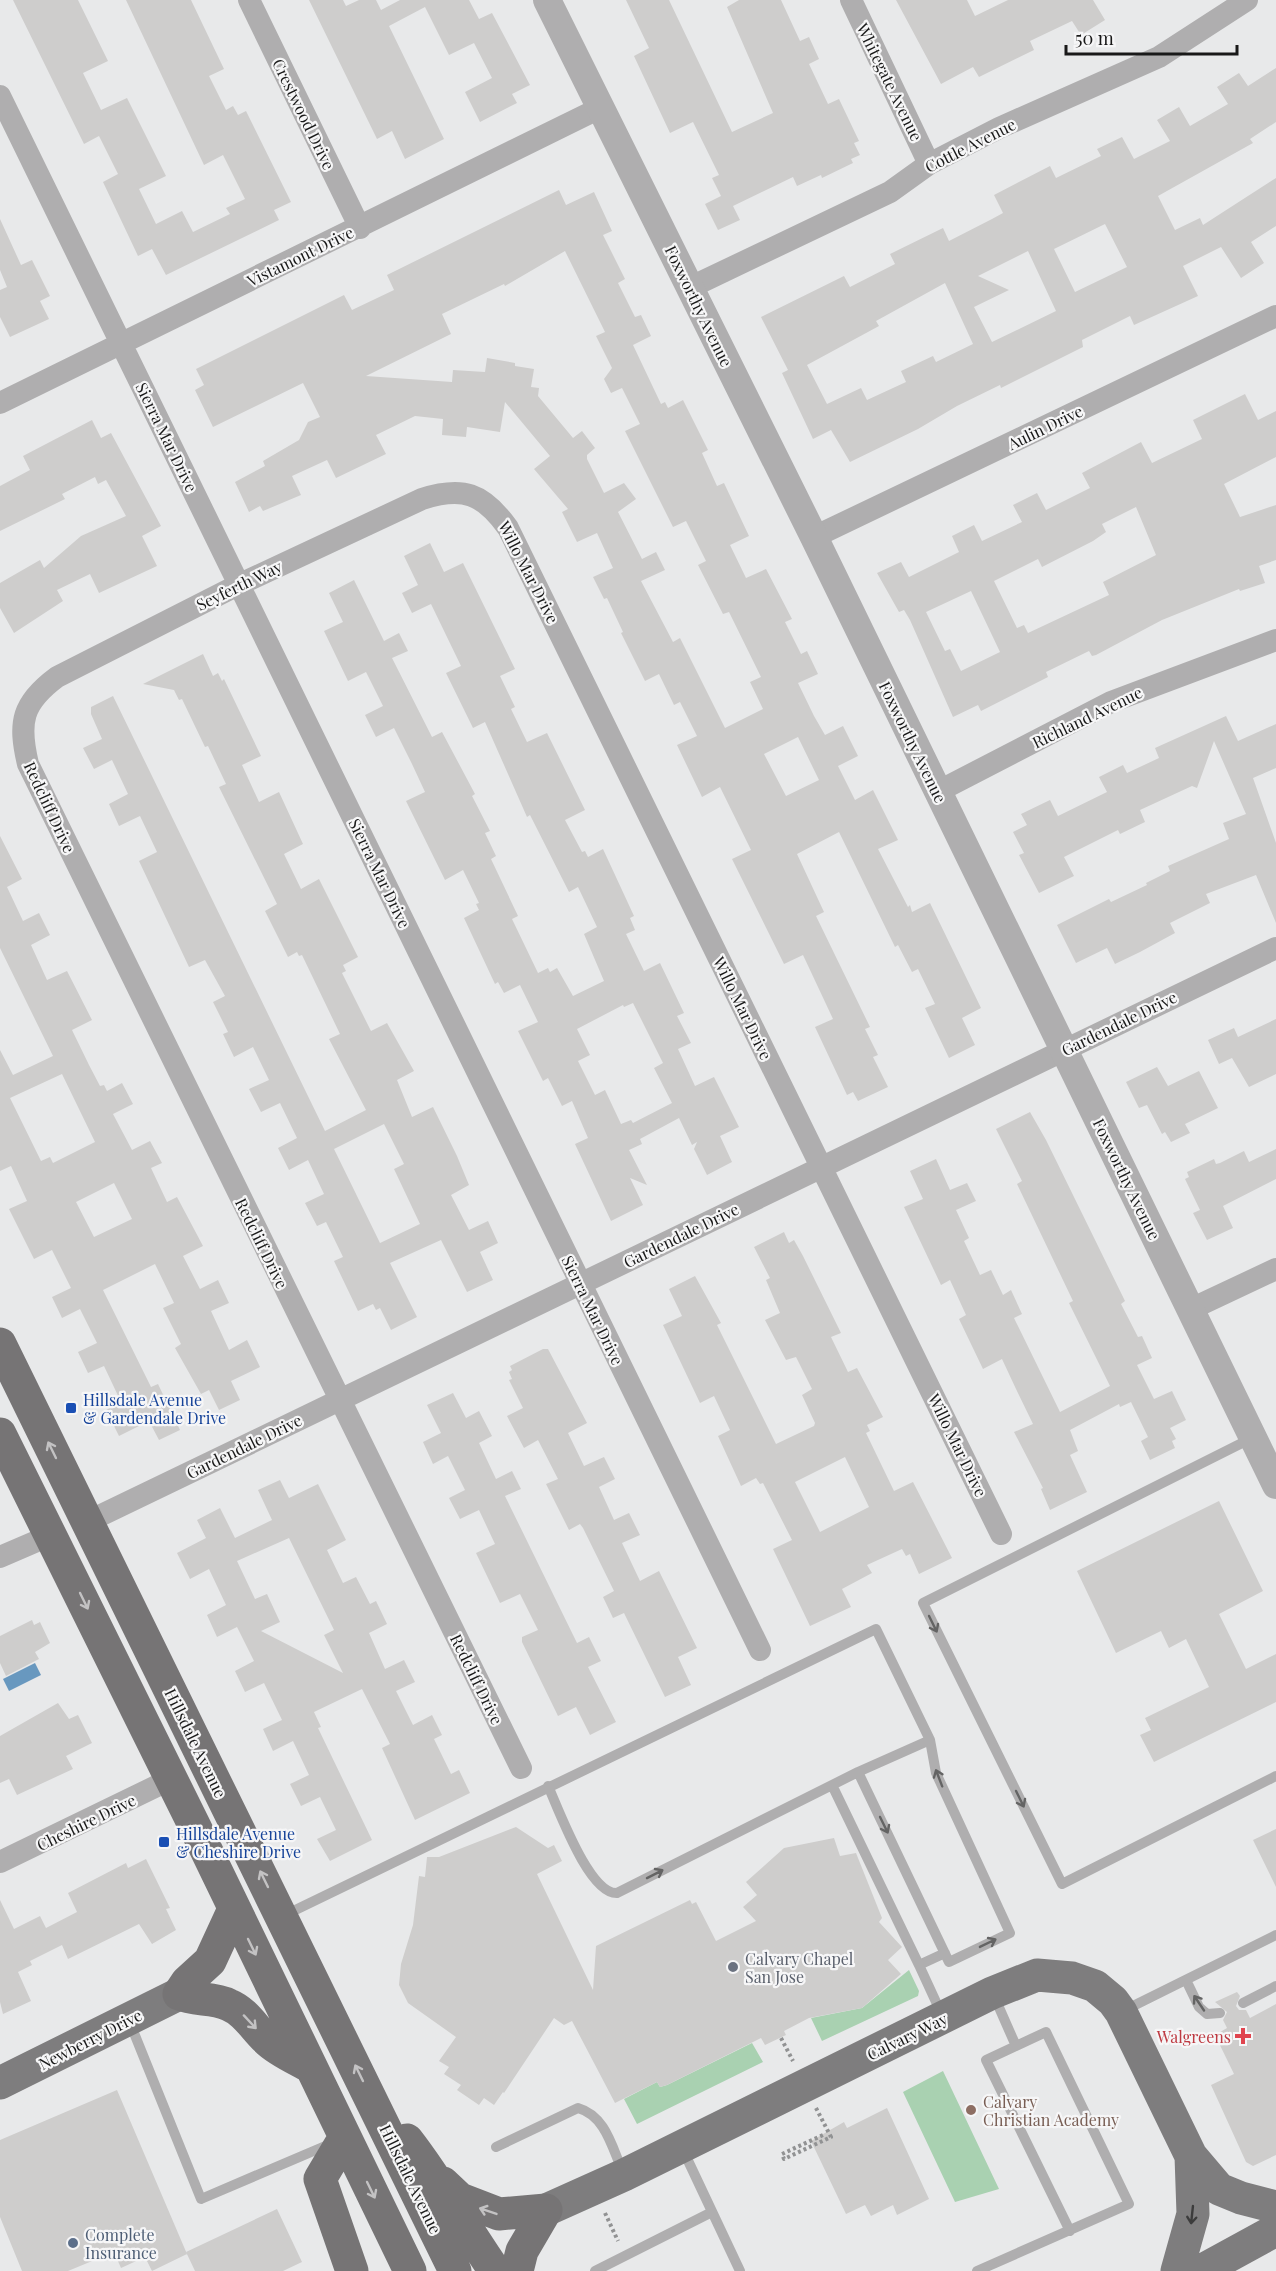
<svg xmlns="http://www.w3.org/2000/svg" width="1276" height="2271" font-family="'Playfair Display',serif">
	<style>
		.green { fill: #a9d1b1 }
		.water { fill: #6898bf }
		.building { fill: #cecdcc; fill-rule: evenodd }
		.lines { fill: none; stroke-linecap: round; stroke-linejoin: round }
		.path { stroke: #919293; stroke-width: 4; stroke-dasharray: 3 3; stroke-linecap: butt }
		.service { stroke: #afaeaf; stroke-width: 10 }
		.minor { stroke: #afaeaf; stroke-width: 22 }
		.tertiary { stroke: #afaeaf; stroke-width: 28 }
		.primary { stroke: #7e7d7e; stroke-width: 33 }
		.trunk { stroke: #767475; stroke-width: 33 }
		.oneway { stroke: #c3c2c3 }
		.oneway2 { stroke: #646464 }
		.oneway3 { stroke: #3c3c3c }
		.transit-dot { fill: #1a4fb4; stroke: #f6f6f7; stroke-width: 2 }
		.worship-dot { fill: #6b7280; stroke: #f6f6f7; stroke-width: 2 }
		.health-dot { fill: #e0444e; stroke: #f6f6f7; stroke-width: 2 }
		.education-dot { fill: #8d6e63; stroke: #f6f6f7; stroke-width: 2 }
		.service-dot { fill: #5c6f8a; stroke: #f6f6f7; stroke-width: 2 }
		.labels { text-anchor: middle; dominant-baseline: central; stroke-width: 4.5; stroke-linejoin: round; paint-order: stroke }
		.street-label { font-size: 16px; fill: #191919; stroke: #f6f6f7 }
		.transit-label { font-size: 16px; fill: #164399; stroke: #f6f6f7; text-anchor: start }
		.worship-label { font-size: 16px; fill: #5b616d; stroke: #f6f6f7; text-anchor: start }
		.health-label { font-size: 16px; fill: #be3a42; stroke: #f6f6f7; text-anchor: end }
		.education-label { font-size: 16px; fill: #785e54; stroke: #f6f6f7; text-anchor: start }
		.service-label { font-size: 16px; fill: #4e5e75; stroke: #f6f6f7; text-anchor: start }
	</style>
	<rect width="100%" height="100%" fill="#e8e9ea"/>
	<!-- green -->
	<path class="green" d="M909,1970L919,1991L918,1996L822,2041L811,2018L862,2008Z
		M752,2043L763,2062L637,2124L624,2099L657,2082L660,2087L667,2085Z
		M943,2071L999,2189L955,2202L903,2092Z"/>
	<!-- water -->
	<path class="water" d="M35,1663L41,1675L9,1691L3,1679Z"/>
	<!-- building -->
	<path class="building" d="M13,0H78L108,61L83,73L101,110L127,98L166,176L139,189L156,224L182,211L193,232L230,214L226,208L245,199L223,155L204,165L126,0H191L224,69L209,76L226,110L233,106L238,115L246,111L291,202L274,210L279,220L166,275L152,249L138,256L103,182L118,174L99,136L84,144Z
		M309,0H343L346,6L359,0H376L381,10L400,0H469L479,19L492,13L530,85L512,94L517,103L480,122L465,92L492,78L474,43L449,55L425,7L389,26L444,139L405,159L392,131L377,139Z
		M626,0H669L732,132L773,113L727,7L739,0H781L800,41L809,37L819,59L809,64L828,104L839,99L859,141L854,143L860,155L851,159L853,163L822,178L821,175L797,186L793,177L733,206L740,220L718,230L705,204L721,196L712,178L719,175L693,122L670,133L634,56L649,48Z
		M896,0H967L975,16L1008,0H1093L1105,20L1081,35L1072,21L1030,41L1034,50L979,77L973,67L941,84Z
		M1276,68V122L1250,139L1253,143L1158,196L1175,230L1200,218L1203,225L1276,178V226L1251,242L1264,263L1241,278L1221,247L1183,266L1198,296L1134,325L1130,316L1082,340L1083,347L1001,388L1000,385L957,406L918,429L850,462L831,430L813,439L782,373L788,370L761,317L844,276L850,287L895,264L890,254L943,228L949,241L992,219L1003,213L994,195L1050,166L1056,178L1101,156L1097,149L1122,137L1134,159L1170,141L1157,120L1179,107L1190,126L1228,104L1217,87L1239,73L1248,86ZM1105,224L1127,267L1075,292L1054,249ZM1028,251L1056,311L992,342L974,307L1009,290L978,276ZM945,283L973,344L936,362L933,356L901,371L906,382L867,400L861,388L827,404L807,365L879,326L876,321Z
		M559,190L566,205L594,192L612,231L603,235L625,279L618,283L635,317L641,315L651,336L633,345L661,404L665,402L668,408L683,400L708,450L702,453L717,486L724,483L749,536L730,545L746,578L766,569L792,619L785,622L801,654L807,651L818,674L798,683L814,716L825,735L843,726L858,756L838,766L855,800L873,790L898,840L878,849L908,907L910,905L912,912L930,903L981,1008L962,1018L975,1045L949,1058L925,1008L935,1004L918,969L912,972L898,945L895,947L839,832L797,854L824,912L816,916L870,1027L865,1029L878,1055L873,1057L888,1087L858,1101L853,1092L847,1095L815,1027L833,1019L803,955L784,964L732,859L751,850L720,787L702,797L677,745L697,736L680,702L674,705L659,674L645,681L621,633L623,632L607,598L604,599L593,577L613,568L597,533L577,542L562,512L568,509L534,469L550,456L505,402L500,432L467,427L466,437L442,435L443,419L415,416L376,435L386,454L336,478L327,460L292,476L301,495L263,511L260,506L249,512L235,482L265,466L263,461L299,440L308,422L320,417L303,383L213,427L195,390L204,385L196,369L344,295L352,310L394,290L387,275ZM565,251L605,332L596,336L612,368L604,379L611,393L622,388L640,424L625,431L673,527L686,521L706,561L698,565L723,614L729,612L761,677L750,682L763,709L725,728L680,638L673,642L641,581L665,570L656,552L642,559L618,512L636,499L624,483L604,493L587,459V455L595,448L582,431L573,438L538,396L539,388L531,387L534,369L515,366V363L487,358L485,372L453,370L452,382L366,376L451,334L442,314L504,284L505,286ZM798,737L819,780L786,796L764,754Z
		M0,219L21,265L32,260L50,296L40,301L49,319L10,337L0,317V290L7,287L0,270Z
		M1245,394L1258,420L1276,411V457L1224,484L1240,517L1276,505V560L1259,566L1265,583L1240,591L1239,589L1162,620L1096,655L1092,656L1089,651L1046,672L1048,677L981,711L978,705L953,717L910,620L904,610L899,612L877,573L901,562L909,577L959,552L952,536L974,525L982,541L1022,522L1013,505L1037,493L1046,510L1090,488L1082,473L1141,442L1152,463L1202,439L1193,420ZM1136,507L1156,555L1103,582L1109,595L1028,633L1024,625L1017,628L994,581L1038,559L1042,567L1093,541L1106,532L1102,524ZM971,591L1000,652L961,671L950,649L945,651L926,612Z
		M92,420L101,438L111,433L161,526L142,536L157,566L99,593L90,574L57,590L63,601L14,633L0,608V583L40,560L44,568L81,536L126,516L106,480L98,484L95,477L62,494L65,499L0,531V486L30,470L23,456Z
		M430,543L444,572L463,563L515,669L500,676L515,707L511,709L527,742L547,733L585,810L565,820L582,852L585,851L588,857L603,849L634,916L630,918L635,930L626,934L644,971L660,963L684,1013L677,1016L691,1043L678,1049L695,1086L714,1077L739,1127L720,1136L732,1162L707,1175L694,1149L697,1142L692,1145L679,1118L640,1139L642,1144L629,1150L647,1185L630,1178L643,1205L611,1221L575,1144L588,1138L572,1101L562,1106L548,1078L543,1081L518,1031L538,1022L520,985L504,993L498,982L495,984L464,918L479,910L476,904L479,903L463,870L445,880L406,801L425,792L412,764L394,728L376,737L365,715L383,706L366,672L348,681L324,631L343,622L329,593L354,580L384,641L399,633L408,651L392,658L432,737L442,732L475,794L472,796L490,831L485,833L496,856L491,859L518,916L512,919L538,973L548,968L550,972L557,968L573,996L604,981L584,934L597,927L578,887L569,892L530,815L527,817L485,722L473,728L446,673L461,666L431,604L412,613L402,593L418,585L404,556ZM633,1003L663,1063L654,1068L672,1103L633,1123L631,1120L621,1124L605,1090L595,1095L578,1061L590,1055L577,1029L623,1005L624,1007Z
		M203,654L213,676L218,673L222,681L224,679L261,756L242,765L259,802L279,792L303,844L284,854L301,889L319,879L358,957L343,965L346,971L342,973L371,1031L387,1023L414,1071L397,1080L412,1117L433,1107L457,1156L469,1185L451,1195L469,1230L488,1221L498,1243L480,1252L493,1280L467,1292L441,1240L390,1263L417,1317L391,1330L380,1308L376,1310L373,1304L358,1311L334,1261L343,1257L326,1222L317,1226L305,1203L324,1194L308,1160L289,1170L278,1148L297,1138L280,1103L261,1112L249,1089L269,1080L253,1047L234,1057L223,1034L228,1032L213,1002L225,996L205,960L189,967L139,861L157,852L140,816L119,826L109,804L128,794L112,760L94,769L83,748L102,739L91,714V707L113,696L325,1131L366,1110L329,1039L340,1034L302,955L299,956L297,952L288,957L265,911L277,904L219,787L226,784L208,746L205,747L182,699L179,700L174,690L143,684ZM384,1124L404,1164L394,1169L420,1224L380,1243L334,1149Z
		M1226,716L1238,741L1276,724V768L1253,778L1276,843V923L1256,875L1206,894L1210,903L1170,923L1175,933L1140,952L1115,964L1107,948L1076,963L1057,925L1109,899L1111,902L1147,885L1146,883L1170,871L1168,866L1229,839L1223,823L1246,814L1214,741L1197,788L1192,786L1140,810L1145,822L1120,834L1118,830L1064,857L1074,876L1039,893L1019,855L1024,853L1013,832L1027,825L1021,814L1050,800L1058,816L1107,792L1099,777L1123,765L1127,773L1159,758L1155,748Z
		M0,836L22,879L7,887L23,921L39,913L50,935L31,945L47,980L67,971L92,1020L72,1030L89,1065L100,1086L104,1085L107,1091L122,1083L133,1104L113,1114L132,1150L150,1141L162,1163L151,1168L167,1202L177,1197L203,1246L183,1256L200,1289L218,1280L229,1303L211,1311L229,1350L247,1340L260,1367L231,1381L240,1400L219,1410L209,1390L201,1394L175,1348L181,1344L163,1308L174,1303L155,1264L103,1290L151,1387L158,1384L180,1430L159,1440L149,1421L119,1436L106,1410L121,1402L104,1366L88,1373L78,1352L97,1343L80,1309L62,1318L52,1297L71,1288L52,1250L34,1259L9,1209L27,1201L11,1166L0,1171V1050L13,1075L53,1056L0,948ZM62,1074L95,1142L53,1163L50,1157L41,1161L10,1098ZM114,1183L132,1219L94,1237L76,1202Z
		M1276,1019V1074L1249,1087L1232,1058L1219,1064L1208,1040L1234,1028L1238,1037Z
		M1157,1067L1168,1086L1199,1071L1218,1108L1185,1124L1190,1133L1171,1142L1165,1132L1162,1134L1147,1105L1139,1108L1126,1082Z
		M1030,1112L1046,1140L1125,1301L1121,1304L1138,1337L1142,1336L1152,1358L1137,1365L1154,1399L1172,1391L1186,1420L1170,1428L1176,1439L1172,1441L1175,1448L1150,1460L1141,1441L1148,1437L1131,1402L1120,1407L1119,1404L1070,1430L1078,1451L1070,1455L1087,1492L1050,1510L1041,1489L1043,1488L1014,1432L1033,1424L1016,1389L1002,1359L983,1369L959,1319L966,1315L950,1280L941,1285L904,1207L923,1199L910,1171L936,1159L950,1190L967,1183L976,1201L956,1210L969,1238L964,1241L980,1275L991,1270L1003,1295L1011,1290L1022,1314L1014,1318L1060,1412L1110,1386L1069,1303L1073,1301L1017,1184L1022,1181L996,1129Z
		M1276,1149V1179L1223,1206L1233,1228L1207,1240L1193,1213L1200,1210L1185,1179L1189,1177L1187,1172L1214,1159L1216,1164L1220,1163L1244,1151L1249,1162Z
		M784,1232L789,1243L794,1240L803,1256L841,1333L831,1337L848,1372L857,1368L883,1417L867,1425L870,1431L866,1433L894,1491L913,1482L952,1558L919,1574L910,1554L906,1556L902,1549L867,1565L872,1573L842,1589L851,1607L810,1626L773,1549L792,1540L763,1483L760,1484L756,1478L741,1486L718,1436L730,1430L714,1396L700,1403L663,1325L682,1316L669,1289L695,1276L721,1323L717,1325L776,1444L814,1426L815,1423L802,1395L812,1389L796,1357L786,1360L765,1320L780,1313L766,1280L770,1278L754,1247ZM845,1457L869,1507L820,1532L795,1482Z
		M543,1349H548L587,1423L568,1433L584,1466L604,1457L615,1479L599,1487L614,1520L629,1513L640,1535L622,1543L640,1581L659,1571L697,1648L678,1657L691,1685L665,1697L624,1613L613,1618L603,1597L614,1591L583,1528L580,1524L569,1530L546,1484L558,1479L538,1440L524,1448L507,1416L523,1408L509,1380L512,1379L509,1372L512,1370L510,1366Z
		M453,1393L466,1418L479,1411L492,1436L479,1443L496,1479L512,1471L521,1489L505,1496L577,1643L589,1637L601,1661L588,1667L616,1722L590,1735L576,1707L558,1716L522,1642V1637L538,1630L520,1594L500,1603L476,1553L495,1544L479,1510L460,1519L449,1498L465,1490L448,1456L433,1464L423,1442L441,1433L427,1405Z
		M280,1480L289,1498L318,1484L346,1540L327,1550L343,1583L356,1577L370,1604L376,1601L387,1624L369,1633L385,1669L404,1660L415,1682L396,1691L413,1725L432,1715L442,1735L434,1739L451,1774L459,1770L470,1793L415,1820L382,1748L390,1744L362,1689L314,1712L321,1727L318,1728L372,1840L330,1861L317,1839L336,1830L320,1797L301,1806L290,1784L309,1775L293,1741L273,1751L263,1729L282,1720L264,1683L245,1692L235,1671L254,1661L237,1627L217,1637L207,1615L226,1605L209,1569L190,1579L177,1553L206,1538L197,1520L220,1508L235,1538L272,1520L258,1490ZM289,1538L334,1630L324,1635L343,1673L261,1631L280,1622L267,1594L255,1599L237,1561Z
		M1219,1501L1263,1591L1219,1614L1246,1669L1276,1654V1702L1154,1762L1140,1735L1151,1730L1145,1718L1209,1687L1186,1639L1169,1648L1161,1631L1116,1653L1077,1571Z
		M32,1620L34,1625L40,1622L50,1643L35,1652L39,1659L6,1676L0,1663V1636Z
		M58,1703L69,1719L78,1715L92,1743L66,1756L73,1769L17,1795L9,1779L0,1783V1736Z
		M516,1827L548,1848L554,1845L562,1861L537,1874L593,1990L596,1946L690,1900L692,1904L696,1902L716,1941L756,1921L743,1907L757,1895L746,1882L784,1848L834,1838L840,1856L856,1853L882,1918L879,1922L902,1947L888,1960L901,1974L862,2008L809,2018L784,2031L786,2035L765,2045L761,2038L667,2085L660,2087L657,2082L615,2103L572,2021L564,2025L554,2018L504,2093L503,2092L494,2105L484,2098L479,2105L457,2090L461,2085L444,2074L449,2067L439,2061L456,2037L408,2003L399,1985L401,1964L413,1925L419,1876L425,1877L427,1857H439Z
		M1276,1829V1887L1253,1840Z
		M146,1859L170,1908L166,1909L176,1930L152,1944L139,1924L68,1959L62,1945L30,1961L32,1965L18,1972L31,2001L3,2014L0,2002V1900L14,1929L40,1916L46,1928L77,1912L68,1893L126,1863L128,1868Z
		M1237,1992L1240,1996L1236,2006L1239,2010H1246L1250,2018L1276,2004V2155L1253,2166L1246,2162L1211,2085L1234,2074L1215,2035L1227,2028L1223,2020L1227,2012L1215,2002Z
		M117,2090L187,2254L152,2271L145,2257L121,2268L114,2252L68,2271H22L0,2217V2140Z
		M887,2108L929,2199L897,2215L893,2205L871,2216L865,2205L846,2214L811,2141L844,2122L847,2128Z
		M277,2209L302,2262L283,2271H195L186,2252Z"/>
	<g class="lines">
		<!-- path -->
		<path class="path" d="M781,2038L793,2061
			M816,2108L831,2137L784,2159L782,2154L823,2135
			M605,2213L618,2241"/>
		<!-- service -->
		<path class="service" d="M1252,1438L923,1603L1062,1884L1276,1776
			M832,1785L919,1965
			M548,1786C559,1810 589,1894 617,1893L858,1772L930,1740
			M285,1915L876,1629L930,1740L936,1773L1010,1933L949,1962L858,1772
			M1186,1980L1199,2007L1207,2014L1220,2013
			M994,1996L1016,2046
			M1243,2003L1276,1986
			M1123,2011L1276,1935
			M942,2015L919,1965L945,1953
			M130,2023L201,2199L330,2144
			M496,2147L578,2108C606,2116 612,2148 623,2172
			M683,2150L740,2271
			M595,2271L712,2212
			M977,2271L1129,2204L1046,2032L986,2060L1070,2231"/>
		<!-- minor -->
		<path class="minor" d="M249,0L360,228
			M851,0L929,164
			M0,96L760,1650
			M691,287L890,192L929,164L999,128L1159,57L1247,0
			M0,403L600,108
			M814,537L1276,316
			M937,792L1111,702L1276,640
			M1191,1309L1276,1269
			M87,1522L1276,948
			M0,1557L51,1535
			M521,1768L28,764C18,722 22,703 57,677L238,585L422,499C463,486 483,493 508,528L1001,1534
			M0,1862L171,1779"/>
		<!-- tertiary -->
		<path class="tertiary" d="M547,0L814,537L1276,1485"/>
		<!-- primary -->
		<path class="primary" d="M0,2083L179,1994
			M546,2210L624,2175L992,1993L1037,1975L1072,1978L1095,1986L1113,2001L1121,2012L1191,2156L1219,2189L1241,2198L1276,2207
			M1177,2271L1193,2214L1191,2156
			M1201,2271L1276,2230"/>
		<!-- trunk -->
		<path class="trunk" d="M0,1344L455,2271
			M0,1434L195,1827L410,2271
			M234,1909L210,1961L187,1982L179,1994C195,2001 213,1997 229,2005C246,2012 254,2028 267,2040C278,2051 297,2059 311,2067
			M345,2137L320,2179L352,2271
			M407,2140C439,2181 465,2228 495,2271
			M443,2183L460,2199L499,2214L546,2210
			M517,2271L522,2251L546,2210"/>
	</g>
	<!-- one-way arrows -->
	<defs><path id="oneway-shaft" d="M-6 0H5M1.5-3L5.5 0L1.5 3" fill="none" stroke-width="1.6" stroke-linecap="round" stroke-linejoin="round" transform="scale(1.5)"/></defs>
	<g class="oneway">
		<use href="#oneway-shaft" transform="translate(52 1450) rotate(-116)"/>
		<use href="#oneway-shaft" transform="translate(84 1601) rotate(64)"/>
		<use href="#oneway-shaft" transform="translate(264 1879) rotate(-116)"/>
		<use href="#oneway-shaft" transform="translate(252 1947) rotate(64)"/>
		<use href="#oneway-shaft" transform="translate(250 2022) rotate(47)"/>
		<use href="#oneway-shaft" transform="translate(359 2073) rotate(-116)"/>
		<use href="#oneway-shaft" transform="translate(371 2190) rotate(64)"/>
		<use href="#oneway-shaft" transform="translate(488 2211) rotate(-161)"/>
	</g>
	<g class="oneway2">
		<use href="#oneway-shaft" transform="translate(933 1624) rotate(64)"/>
		<use href="#oneway-shaft" transform="translate(939 1778) rotate(-111)"/>
		<use href="#oneway-shaft" transform="translate(1020 1799) rotate(64)"/>
		<use href="#oneway-shaft" transform="translate(884 1825) rotate(64)"/>
		<use href="#oneway-shaft" transform="translate(655 1874) rotate(-27)"/>
		<use href="#oneway-shaft" transform="translate(988 1943) rotate(-26)"/>
		<use href="#oneway-shaft" transform="translate(1199 2003) rotate(-124)"/>
	</g>
	<use class="oneway3" href="#oneway-shaft" transform="translate(1192 2215) rotate(96)"/>
	<!-- markers -->
	<g class="transit-dot">
		<rect x="65" y="1402" width="12" height="12" rx="3"/>
		<rect x="158" y="1836" width="12" height="12" rx="3"/>
	</g>
	<circle class="worship-dot" cx="733" cy="1967" r="6"/>
	<path class="health-dot" d="M1240 2027h6v6h6v6h-6v6h-6v-6h-6v-6h6z"/>
	<circle class="education-dot" cx="971" cy="2110" r="6"/>
	<circle class="service-dot" cx="73" cy="2243" r="6"/>
	<g class="labels">
		<!-- street labels -->
		<g class="street-label">
			<text transform="translate(890 82) rotate(64)">Whitegate Avenue</text>
			<text transform="translate(304 114) rotate(64)">Crestwood Drive</text>
			<text transform="translate(970 145) rotate(-27)">Cottle Avenue</text>
			<text transform="translate(300 256) rotate(-26)">Vistamont Drive</text>
			<text transform="translate(699 306) rotate(64)">Foxworthy Avenue</text>
			<text transform="translate(1045 427) rotate(-26)">Aulin Drive</text>
			<text transform="translate(167 437) rotate(64)">Sierra Mar Drive</text>
			<text transform="translate(529 572) rotate(63)">Willo Mar Drive</text>
			<text transform="translate(239 585) rotate(-26)">Seyferth Way</text>
			<text transform="translate(1087 717) rotate(-26)">Richland Avenue</text>
			<text transform="translate(913 742) rotate(64)">Foxworthy Avenue</text>
			<text transform="translate(50 807) rotate(65)">Redcliff Drive</text>
			<text transform="translate(380 873) rotate(64)">Sierra Mar Drive</text>
			<text transform="translate(743 1008) rotate(64)">Willo Mar Drive</text>
			<text transform="translate(1119 1023) rotate(-26)">Gardendale Drive</text>
			<text transform="translate(1127 1179) rotate(64)">Foxworthy Avenue</text>
			<text transform="translate(681 1235) rotate(-26)">Gardendale Drive</text>
			<text transform="translate(262 1243) rotate(64)">Redcliff Drive</text>
			<text transform="translate(593 1310) rotate(64)">Sierra Mar Drive</text>
			<text transform="translate(958 1445) rotate(64)">Willo Mar Drive</text>
			<text transform="translate(244 1446) rotate(-26)">Gardendale Drive</text>
			<text transform="translate(477 1679) rotate(64)">Redcliff Drive</text>
			<text transform="translate(196 1743) rotate(64)">Hillsdale Avenue</text>
			<text transform="translate(86 1822) rotate(-26)">Cheshire Drive</text>
			<text transform="translate(907 2036) rotate(-26)">Calvary Way</text>
			<text transform="translate(90 2039) rotate(-27)">Newberry Drive</text>
			<text transform="translate(411 2179) rotate(64)">Hillsdale Avenue</text>
		</g>
		<!-- transit labels -->
		<g class="transit-label">
			<text x="83" y="1399">Hillsdale Avenue<tspan x="83" dy="18">&amp; Gardendale Drive</tspan></text>
			<text x="176" y="1833">Hillsdale Avenue<tspan x="176" dy="18">&amp; Cheshire Drive</tspan></text>
		</g>
		<!-- worship labels -->
		<g class="worship-label">
			<text x="745" y="1958">Calvary Chapel<tspan x="745" dy="18">San Jose</tspan></text>
		</g>
		<!-- health labels -->
		<g class="health-label">
			<text x="1231" y="2036">Walgreens</text>
		</g>
		<!-- education labels -->
		<g class="education-label">
			<text x="983" y="2101">Calvary<tspan x="983" dy="18">Christian Academy</tspan></text>
		</g>
		<!-- service labels -->
		<g class="service-label">
			<text x="85" y="2234">Complete<tspan x="85" dy="18">Insurance</tspan></text>
		</g>
	</g>
	<!-- scale -->
	<path d="M1066 45v9h171v-9" fill="none" stroke="#191919" stroke-width="3"/>
	<text x="1075" y="45" font-size="18" fill="#191919" stroke="#f6f6f7" stroke-width="4.5" paint-order="stroke">50 m</text>
</svg>
